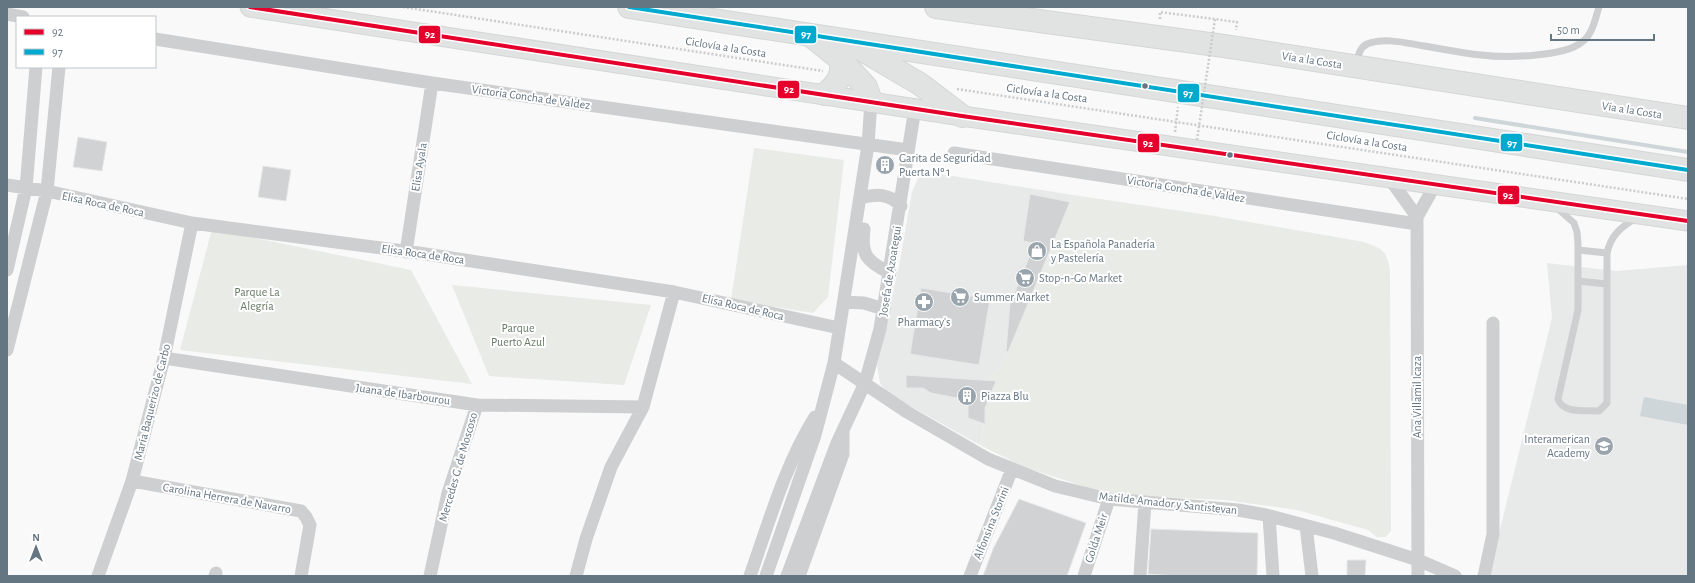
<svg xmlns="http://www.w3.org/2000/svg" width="1695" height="583" font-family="'Alegreya Sans',sans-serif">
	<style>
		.built { fill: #e8e9e9 }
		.green { fill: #e8ebe6 }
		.water { fill: #ced6d9 }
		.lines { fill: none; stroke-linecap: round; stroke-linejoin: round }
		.stream { stroke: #ced6d9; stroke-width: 4 }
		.building { fill: #d0d2d3; stroke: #e8e8e8 }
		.secondary-casing { stroke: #d5d6d7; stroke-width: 21 }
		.highway-casing { stroke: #d5d6d6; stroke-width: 24 }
		.path { stroke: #cbcccd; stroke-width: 2.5; stroke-dasharray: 2 2; stroke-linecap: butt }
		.lane { stroke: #cecfd0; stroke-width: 7 }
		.street { stroke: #cecfd0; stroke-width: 13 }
		.secondary { stroke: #e1e2e2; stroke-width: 19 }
		.highway { stroke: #e1e2e2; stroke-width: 22 }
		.path-bridge { stroke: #cbcccd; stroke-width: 2.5; stroke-dasharray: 2 2; stroke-linecap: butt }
		.bus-1-casing { stroke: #fff; stroke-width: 7 }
		.bus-2-casing { stroke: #fff; stroke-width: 7 }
		.bus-1 { stroke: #e4002b; stroke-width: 4 }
		.bus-2 { stroke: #00a9ce; stroke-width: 4 }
		.bus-dot { fill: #657683; stroke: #fff; stroke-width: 1.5 }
		.labels { text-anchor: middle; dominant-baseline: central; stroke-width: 4; stroke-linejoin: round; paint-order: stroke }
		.street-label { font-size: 12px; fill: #657683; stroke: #fff }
		.poi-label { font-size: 12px; fill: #657683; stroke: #fff; text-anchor: start }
		.park-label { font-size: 12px; fill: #687a64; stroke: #fff }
		.line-badge { stroke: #fff; stroke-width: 1.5 }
		.badge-label { font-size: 11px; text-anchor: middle; font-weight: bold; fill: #fff }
	</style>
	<rect width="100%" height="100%" fill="#f9f9f9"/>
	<!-- built -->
	<path class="built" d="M927,172L1073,195L1005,360L989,379L980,445L887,393L880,383L877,365L899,266L912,192L918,178Z
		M1547,263L1616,271L1688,265V576H1492L1489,574L1552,318Z"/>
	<!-- green -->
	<path class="green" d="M754,148L844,160L828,297L813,313L731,300Z
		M1073,195L1215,216L1364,242C1383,249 1386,250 1390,270L1391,531L1385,537H1377L1368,530L1297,510L1225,500L1132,496L1086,487L1024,467L980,445L989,379L1005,360Z
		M212,229L411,270L472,384L180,350Z
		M452,285L651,305L624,385L489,376Z"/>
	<!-- water -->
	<path class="water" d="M1644,397L1688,405V425L1640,416Z"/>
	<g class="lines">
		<!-- stream -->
		<path class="stream" d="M1475,118L1688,152"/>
	</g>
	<!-- building -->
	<path class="building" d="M78,137L107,142L102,171L73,167Z
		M878,158L893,159L891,172L877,171Z
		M263,166L291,170L286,201L258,197Z
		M1030,194L1070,202L1008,352L1006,351L1010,304L1035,243L1023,241Z
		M921,288L990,299L979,365L910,354Z
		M906,375L996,381L985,408V424L968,418V400L931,393L923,388H906Z
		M1019,499L1086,523L1067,576H983L993,549Z
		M1151,529L1258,533L1257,576H1177L1148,574Z
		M1347,560H1366L1365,576H1347Z"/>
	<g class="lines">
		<defs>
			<path id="secondary" d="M250,7L962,116L1688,221"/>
			<path id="highway" d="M629,7L1688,170
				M936,7L1224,46L1688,118
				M811,36L841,60C843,76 837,84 825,94
				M857,47L920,84L962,116
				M841,60L866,87L871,101"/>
		</defs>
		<!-- secondary casing -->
		<use href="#secondary" class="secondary-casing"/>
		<!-- highway casing -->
		<use href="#highway" class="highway-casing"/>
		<!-- path -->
		<path class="path" d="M403,7L823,71
			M1160,19V12L1237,22L1236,30
			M957,89L1688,199
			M1175,132L1178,107"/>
		<!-- lane -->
		<path class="lane" d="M1356,64C1358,57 1359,48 1367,44C1384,37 1406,43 1424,46C1443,49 1462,53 1481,55C1505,58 1564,57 1582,42C1593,34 1595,19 1599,7
			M1557,208L1574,223L1577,232L1578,244V310L1558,399C1563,414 1585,410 1599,411L1607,403V253C1611,235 1621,227 1636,218
			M1578,250L1607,253
			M1578,281L1607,284"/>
		<!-- street -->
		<path class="street" d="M7,14L23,17
			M155,39L432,83L908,150
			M954,153L1417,224
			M1390,179L1417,217
			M7,185L47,191L192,223L419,253L674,292L839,328
			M861,198C876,194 889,193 901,206
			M864,229C861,255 866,261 890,273
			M406,252L432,83
			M7,270L26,188L36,67
			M844,302L864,303L884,309
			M7,350L47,191L59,67
			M164,358L477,405L643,407
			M834,363L907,412L988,459L1055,486L1109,499L1238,510L1266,515L1334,533L1418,560L1455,576
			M132,481L301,511L306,517L310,525L301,576
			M1269,516L1273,576
			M1306,526L1312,576
			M98,576L132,481L164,358L192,223
			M215,576L216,573
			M430,576L448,493L477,405
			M576,576L586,539L611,467L643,407L674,292
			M750,576C769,522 785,465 815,417
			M766,576L815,435L834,363L868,145L871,101
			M787,576L837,443L865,383L880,329L915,108
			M799,576L843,454V433
			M970,576L1012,469
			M1084,576L1109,499
			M1140,576L1145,502
			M1418,576L1417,217L1435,185
			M1484,576L1493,534V323"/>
		<!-- secondary -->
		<use href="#secondary" class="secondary"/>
		<!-- highway -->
		<use href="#highway" class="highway"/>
		<!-- path-bridge -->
		<path class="path-bridge" d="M1197,140L1215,19"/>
		<defs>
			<path id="bus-1" d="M250,7L962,116L1688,221"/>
			<path id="bus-2" d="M629,7L1688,170"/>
		</defs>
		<!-- bus-1 casing -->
		<use href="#bus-1" class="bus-1-casing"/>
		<!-- bus-2 casing -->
		<use href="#bus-2" class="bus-2-casing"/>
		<!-- bus-1 -->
		<use href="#bus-1" class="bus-1"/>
		<!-- bus-2 -->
		<use href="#bus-2" class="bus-2"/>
	</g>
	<!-- icons -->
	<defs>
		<symbol id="building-disc" viewBox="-11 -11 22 22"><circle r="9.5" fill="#99a4ac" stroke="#fff"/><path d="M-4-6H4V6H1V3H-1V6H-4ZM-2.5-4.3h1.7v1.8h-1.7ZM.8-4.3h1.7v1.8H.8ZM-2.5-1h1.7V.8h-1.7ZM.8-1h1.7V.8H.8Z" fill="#fff"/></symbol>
		<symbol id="shop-disc" viewBox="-11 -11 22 22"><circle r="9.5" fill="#99a4ac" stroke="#fff"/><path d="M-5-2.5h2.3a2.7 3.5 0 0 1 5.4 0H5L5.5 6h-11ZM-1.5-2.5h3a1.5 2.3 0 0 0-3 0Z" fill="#fff"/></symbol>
		<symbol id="supermarket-disc" viewBox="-11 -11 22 22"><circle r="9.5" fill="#99a4ac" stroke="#fff"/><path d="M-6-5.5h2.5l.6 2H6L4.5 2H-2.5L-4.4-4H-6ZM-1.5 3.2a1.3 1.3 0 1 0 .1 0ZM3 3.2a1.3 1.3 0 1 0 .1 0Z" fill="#fff"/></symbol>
		<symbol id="pharmacy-disc" viewBox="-11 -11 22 22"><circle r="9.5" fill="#99a4ac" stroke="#fff"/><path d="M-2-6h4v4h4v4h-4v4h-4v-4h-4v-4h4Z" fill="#fff"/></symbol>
		<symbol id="school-disc" viewBox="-11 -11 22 22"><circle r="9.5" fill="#99a4ac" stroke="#fff"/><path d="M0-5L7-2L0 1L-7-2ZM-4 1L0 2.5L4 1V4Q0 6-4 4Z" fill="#fff"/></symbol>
	</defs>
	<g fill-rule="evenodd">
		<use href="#building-disc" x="874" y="154" width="22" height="22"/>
		<use href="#shop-disc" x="1026" y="240" width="22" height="22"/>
		<use href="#supermarket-disc" x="1014" y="267" width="22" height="22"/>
		<use href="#supermarket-disc" x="949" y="286" width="22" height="22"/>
		<use href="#pharmacy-disc" x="913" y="291" width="22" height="22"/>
		<use href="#building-disc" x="956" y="385" width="22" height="22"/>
		<use href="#school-disc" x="1593" y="435" width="22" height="22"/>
	</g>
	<!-- markers -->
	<g class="bus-dot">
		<circle cx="1145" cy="86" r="3.5"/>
		<circle cx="1230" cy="155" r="3.5"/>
	</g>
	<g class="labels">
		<!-- street labels -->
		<g class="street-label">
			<text transform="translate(726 47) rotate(9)">Ciclovía a la Costa</text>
			<text transform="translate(1312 60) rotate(9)">Vía a la Costa</text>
			<text transform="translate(1047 93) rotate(8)">Ciclovía a la Costa</text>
			<text transform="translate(531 97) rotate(8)">Victoria Concha de Valdez</text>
			<text transform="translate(1632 110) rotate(9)">Vía a la Costa</text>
			<text transform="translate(1367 141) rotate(9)">Ciclovía a la Costa</text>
			<text transform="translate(419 167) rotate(-81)">Elisa Ayala</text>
			<text transform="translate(1186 189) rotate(9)">Victoria Concha de Valdez</text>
			<text transform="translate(103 204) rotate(12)">Elisa Roca de Roca</text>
			<text transform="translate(423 254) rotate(8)">Elisa Roca de Roca</text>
			<text transform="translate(890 271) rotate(-81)">Josefa de Azoategui</text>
			<text transform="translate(743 307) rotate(13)">Elisa Roca de Roca</text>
			<text transform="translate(403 394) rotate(8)">Juana de Ibarbourou</text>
			<text transform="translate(1417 397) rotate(-90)">Ana Villamil Icaza</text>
			<text transform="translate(152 402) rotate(-76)">María Baquerizo de Carbo</text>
			<text transform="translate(458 467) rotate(-74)">Mercedes G. de Moscoso</text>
			<text transform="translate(227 498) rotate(10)">Carolina Herrera de Navarro</text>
			<text transform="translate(1168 503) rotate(6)">Matilde Amador y Santistevan</text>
			<text transform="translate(991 523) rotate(-68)">Alfonsina Storini</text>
			<text transform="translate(1096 538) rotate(-72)">Golda Meir</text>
		</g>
		<!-- poi labels -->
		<g class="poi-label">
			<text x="899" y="158">Garita de Seguridad<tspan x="899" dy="14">Puerta Nº 1</tspan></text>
			<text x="1051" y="244">La Española Panadería<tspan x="1051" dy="14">y Pastelería</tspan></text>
			<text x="1039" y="278">Stop-n-Go Market</text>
			<text x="974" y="297">Summer Market</text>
			<text x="924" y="322" text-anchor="middle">Pharmacy's</text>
			<text x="981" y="396">Piazza Blu</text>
			<text x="1590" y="439" text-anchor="end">Interamerican<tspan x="1590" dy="14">Academy</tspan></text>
		</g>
		<!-- park labels -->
		<g class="park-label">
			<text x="257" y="292">Parque La<tspan x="257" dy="14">Alegría</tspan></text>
			<text x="518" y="328">Parque<tspan x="518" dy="14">Puerto Azul</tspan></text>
		</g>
	</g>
	<g class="line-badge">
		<rect x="794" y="25" width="23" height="19" rx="4" fill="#00a9ce"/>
		<rect x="418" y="25" width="23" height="19" rx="4" fill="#e4002b"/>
		<rect x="777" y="80" width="23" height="19" rx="4" fill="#e4002b"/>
		<rect x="1177" y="83" width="23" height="20" rx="4" fill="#00a9ce"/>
		<rect x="1500" y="133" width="23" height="19" rx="4" fill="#00a9ce"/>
		<rect x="1137" y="133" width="23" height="20" rx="4" fill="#e4002b"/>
		<rect x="1497" y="185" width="23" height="20" rx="4" fill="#e4002b"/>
	</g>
	<g class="badge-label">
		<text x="806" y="38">97</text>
		<text x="430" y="38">92</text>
		<text x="789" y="93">92</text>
		<text x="1188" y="97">97</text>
		<text x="1512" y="147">97</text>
		<text x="1148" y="147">92</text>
		<text x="1508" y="199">92</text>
	</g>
	<!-- border -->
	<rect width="1695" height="583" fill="none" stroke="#657683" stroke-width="16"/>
	<!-- legend -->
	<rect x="16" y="16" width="140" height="52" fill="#ffffff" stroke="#c1c8cd"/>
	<rect x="24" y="29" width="20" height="6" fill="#e4002b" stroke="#c1c8cd"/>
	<text x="52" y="36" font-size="12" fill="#657683">92</text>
	<rect x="24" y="49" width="20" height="6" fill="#00a9ce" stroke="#c1c8cd"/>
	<text x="52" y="56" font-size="12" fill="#657683">97</text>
	<!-- north arrow -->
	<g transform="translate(36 547)" stroke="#ffffff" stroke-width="3" paint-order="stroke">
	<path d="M0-3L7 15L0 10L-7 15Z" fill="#657683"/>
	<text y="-6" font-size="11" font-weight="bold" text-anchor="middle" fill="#657683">N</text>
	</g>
	<!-- scale -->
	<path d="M1551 34v6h103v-6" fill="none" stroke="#657683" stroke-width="2"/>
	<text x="1557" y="34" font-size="12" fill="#657683" stroke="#ffffff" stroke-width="3" paint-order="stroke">50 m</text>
</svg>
